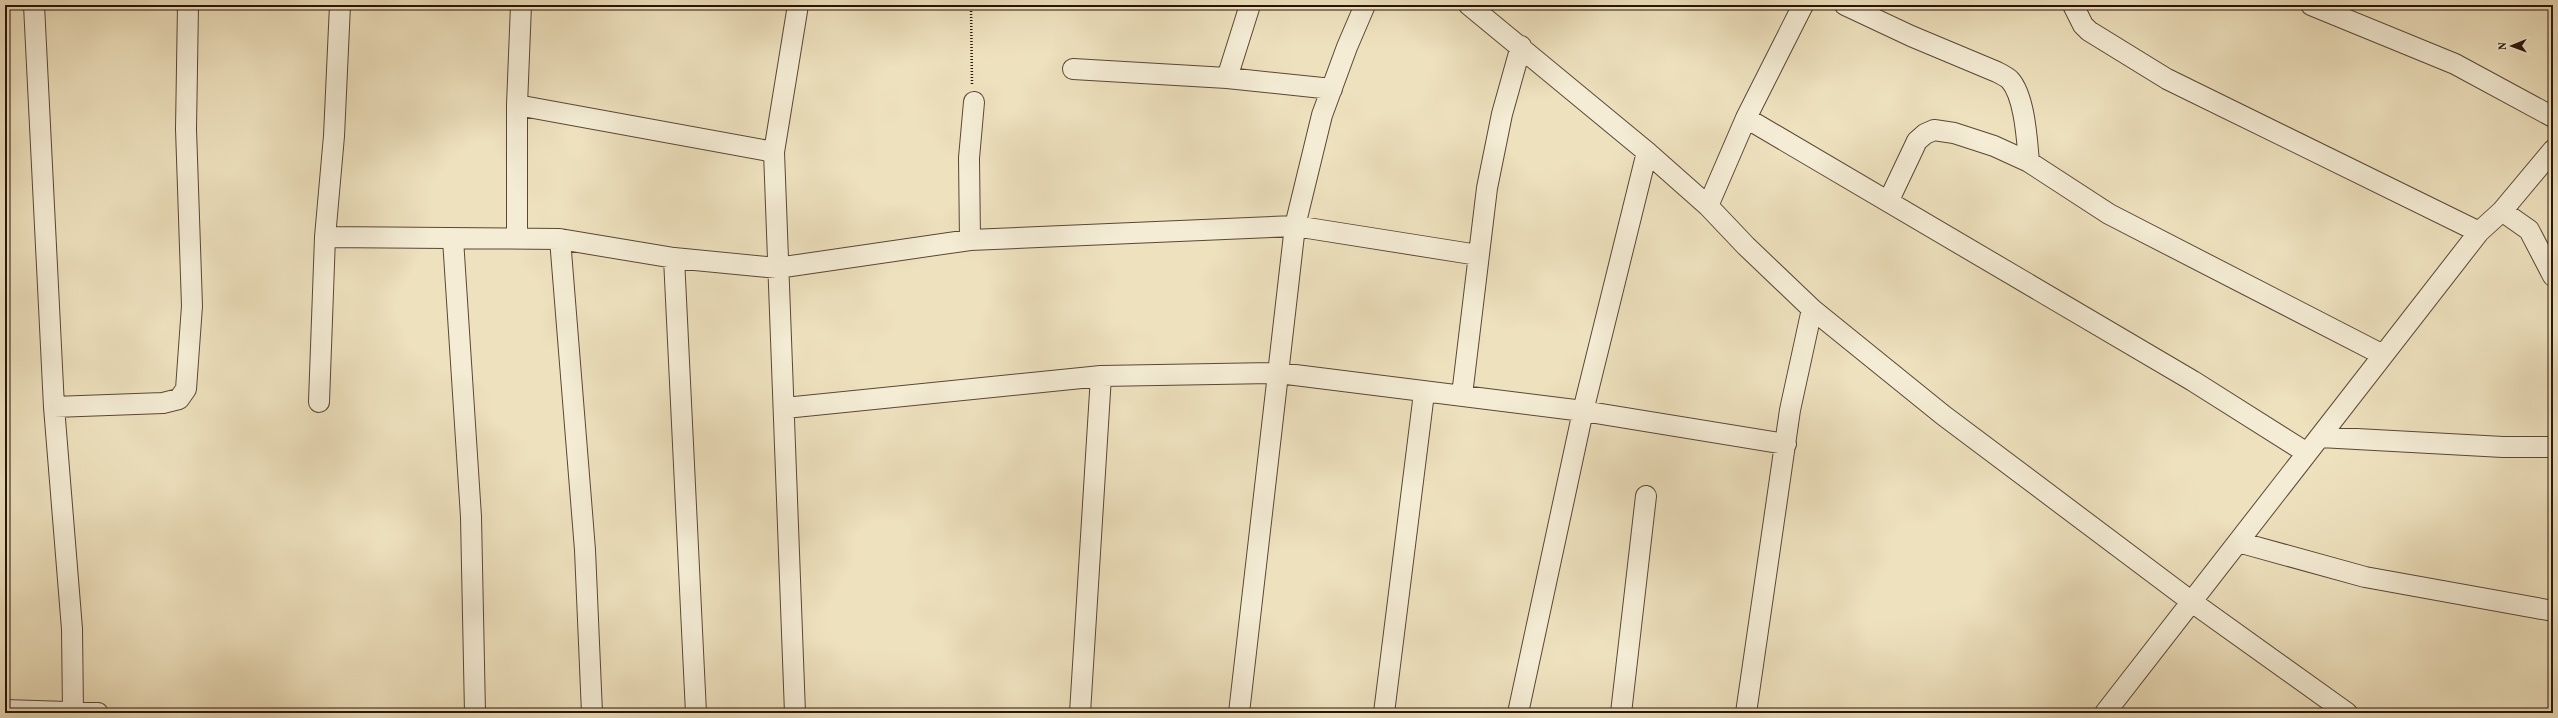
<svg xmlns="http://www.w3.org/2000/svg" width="2558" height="718" font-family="Vollkorn,serif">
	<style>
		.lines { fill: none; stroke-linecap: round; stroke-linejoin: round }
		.street-casing { stroke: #5a4734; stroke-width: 22 }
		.path { stroke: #291406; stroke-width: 2.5; stroke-dasharray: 1 2; stroke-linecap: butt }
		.street { stroke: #f4ecd5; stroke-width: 20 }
	</style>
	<rect width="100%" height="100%" fill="#eee1be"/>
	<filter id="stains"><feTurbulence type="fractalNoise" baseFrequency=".005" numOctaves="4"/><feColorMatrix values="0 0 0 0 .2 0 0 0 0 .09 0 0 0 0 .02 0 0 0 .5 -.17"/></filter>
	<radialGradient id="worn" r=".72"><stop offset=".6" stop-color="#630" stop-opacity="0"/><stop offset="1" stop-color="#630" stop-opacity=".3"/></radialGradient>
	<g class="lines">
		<defs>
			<path id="street" d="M34,5L54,407L72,629L73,712
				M1469,5L1647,152L1708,206L1746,246L1812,309L1943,415L2192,602L2347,713
				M1845,5L1911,36L1997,72C2001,74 2007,77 2010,80C2025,97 2027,141 2029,162
				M2073,5L2083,25L2089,31L2167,79L2479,232
				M2311,5L2455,64L2553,117
				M1073,69L1227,78L1332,89
				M1227,78L1250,5
				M517,105L774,152
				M1746,118L2193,381L2307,453
				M1889,200L1917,141L1925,134L1934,130L1954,133L1994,146L2029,162L2109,214L2383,355
				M1708,206L1746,118L1803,5
				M2502,211L2529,230L2553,276
				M325,237L560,239L674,258L777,268L970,240L1295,226L1478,255
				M517,238V105L521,5
				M453,239L471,517L475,713
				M560,239L585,550L592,713
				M970,240L969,158L974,102
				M674,258L696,713
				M1462,395L1487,188L1502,114L1521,46
				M319,402L325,237L334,136L340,5
				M54,407L163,403L179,399L186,389L192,306L186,129L188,5
				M785,408L1101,376L1279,373L1583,411L1786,444
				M2320,437L2503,447H2553
				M2238,542L2365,577L2553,611
				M5,710L98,713
				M795,713L774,152L798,5
				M1080,713L1101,376
				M1239,713L1295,226L1322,115L1347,47L1365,5
				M1384,713L1424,393
				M1518,713L1583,411L1647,152
				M1621,713L1646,496
				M1746,713L1790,410L1812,309
				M2105,713L2479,232L2502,211L2553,150"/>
		</defs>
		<!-- street casing -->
		<use href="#street" class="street-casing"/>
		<!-- path -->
		<path class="path" d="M971,5L972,84"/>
		<!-- street -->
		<use href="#street" class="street"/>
	</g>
	<!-- margin -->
	<rect width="2558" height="718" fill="none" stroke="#eee1be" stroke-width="20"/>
	<rect x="6" y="6" width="2546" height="706" fill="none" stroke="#291406" stroke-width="2"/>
	<rect x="10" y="10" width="2538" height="698" fill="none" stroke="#291406"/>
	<!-- north arrow -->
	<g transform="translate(2512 46) rotate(269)" stroke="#f4ecd5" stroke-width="3" paint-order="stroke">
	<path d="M0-3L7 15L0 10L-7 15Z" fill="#291406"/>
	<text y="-6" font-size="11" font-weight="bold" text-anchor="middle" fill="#291406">N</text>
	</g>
	<rect width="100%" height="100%" filter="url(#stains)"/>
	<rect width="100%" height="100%" fill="url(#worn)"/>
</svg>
